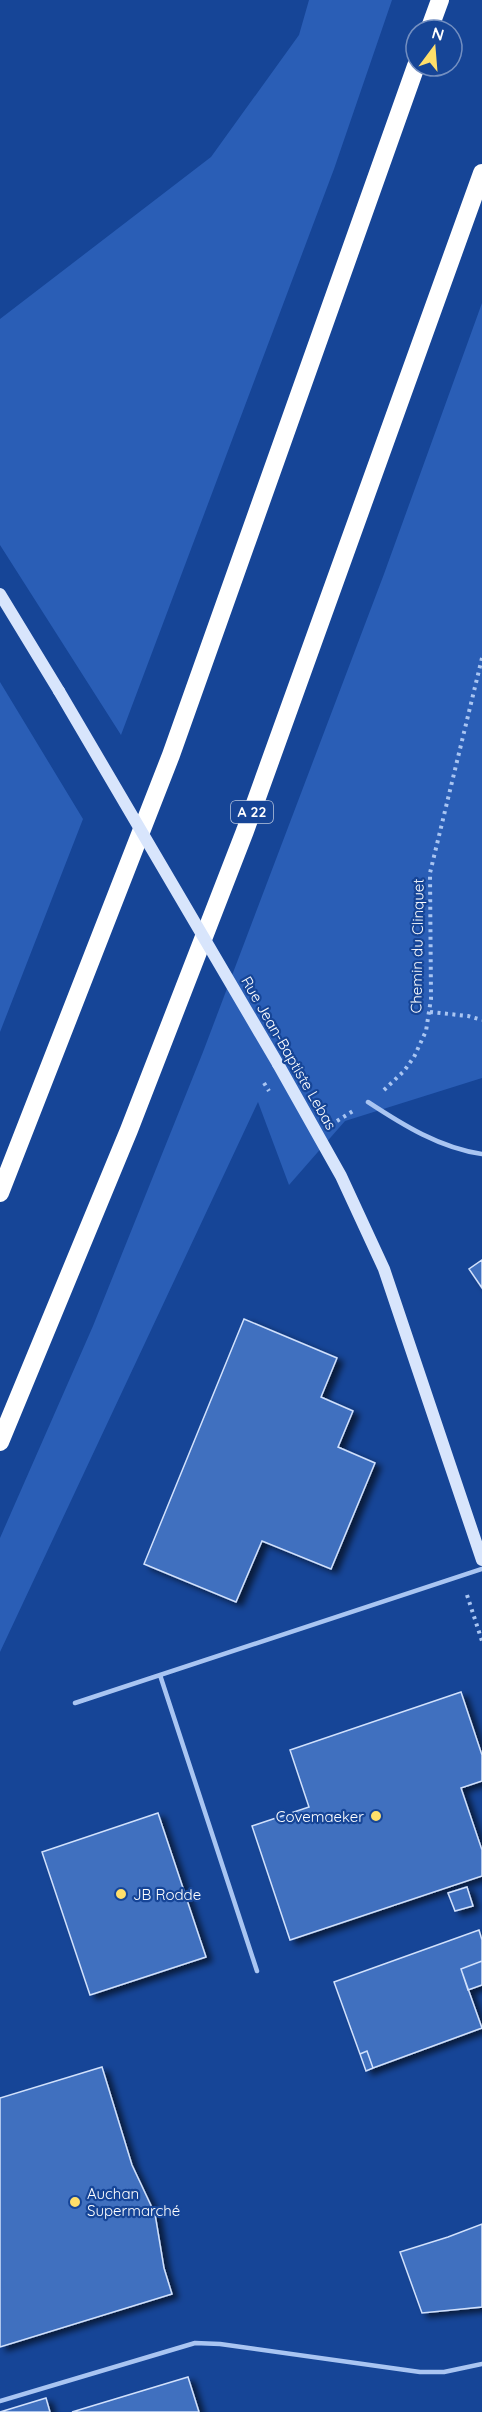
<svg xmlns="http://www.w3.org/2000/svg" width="482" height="2412" font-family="Quicksand,sans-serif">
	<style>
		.green { fill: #2a5eb6 }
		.building { fill: #3f6fbf; stroke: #d1e1fc; stroke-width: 1.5; filter: url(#shadow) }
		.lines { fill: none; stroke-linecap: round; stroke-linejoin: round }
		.path { stroke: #a9c5f2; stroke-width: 4; stroke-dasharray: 3 4.5; stroke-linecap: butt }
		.service { stroke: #a9c5f2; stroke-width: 4.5 }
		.secondary { stroke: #d8e5fc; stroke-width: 12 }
		.motorway { stroke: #fff; stroke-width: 18 }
		.path-bridge { stroke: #a9c5f2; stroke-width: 4; stroke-dasharray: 3 4.5; stroke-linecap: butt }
		.secondary-bridge { stroke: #d8e5fc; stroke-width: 12 }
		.poi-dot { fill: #ffdf6a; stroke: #164597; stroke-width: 2 }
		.labels { text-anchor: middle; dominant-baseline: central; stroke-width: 4.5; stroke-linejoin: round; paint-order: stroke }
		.shield { fill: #164597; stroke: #b9c7e0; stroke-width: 1.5 }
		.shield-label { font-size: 14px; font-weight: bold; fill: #fff }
		.street-label { font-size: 15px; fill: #fff; stroke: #164597 }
		.poi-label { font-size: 15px; fill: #fff; stroke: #164597; text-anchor: start }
	</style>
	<defs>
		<filter id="shadow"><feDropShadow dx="6" dy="4" stdDeviation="3" flood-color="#0009"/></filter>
	</defs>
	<rect width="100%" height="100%" fill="#164597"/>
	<!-- green -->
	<path class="green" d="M309,0H392L334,169L121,735L0,545V319L211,157L299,35Z
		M482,303V1078L345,1121L289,1185L258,1102L0,1652V1538L93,1326L203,1052L384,574Z
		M0,682L83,819L0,1032Z"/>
	<!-- building -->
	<path class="building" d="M482,1260V1288L469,1269Z
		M244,1319L337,1358L321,1397L353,1411L338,1447L375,1463L331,1569L262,1541L236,1602L144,1564Z
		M461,1692L482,1755V1781L461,1788L482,1850V1876L290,1940L252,1826L309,1807L290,1750Z
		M158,1813L206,1957L90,1995L42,1852Z
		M467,1887L473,1906L455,1911L448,1893Z
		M479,1930L482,1940V1961L461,1969L482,2028L373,2068L367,2051L360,2054L334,1982Z
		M482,1961V1985L468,1990L461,1969Z
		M367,2051L373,2068L366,2071L360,2054Z
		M102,2067L132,2165L155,2214L164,2268L172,2294L0,2347V2098Z
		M482,2224V2307L422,2313L400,2252L448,2237Z
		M188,2377L199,2412H72Z
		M46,2398L50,2412H0Z"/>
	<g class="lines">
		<!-- path -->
		<path class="path" d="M430,1012L468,1016L482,1020
			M384,1090L404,1071L414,1057L426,1031L431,999L430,873L482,658
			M337,1121L353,1111
			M467,1595L482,1641"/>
		<!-- service -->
		<path class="service" d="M368,1102C403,1125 440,1148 482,1154
			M160,1675L257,1971
			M75,1703L482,1569
			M0,2401L195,2343L220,2344L420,2372H444L482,2364"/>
		<!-- secondary -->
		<path class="secondary" d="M0,594L59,691
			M278,1064L341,1176L384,1269L482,1560"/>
		<!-- motorway -->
		<path class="motorway" d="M429,30L440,0
			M0,1193L171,755L416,66
			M0,1442L129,1130L245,831L482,173"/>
		<!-- path-bridge -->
		<path class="path-bridge" d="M264,1083L269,1091"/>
		<!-- secondary-bridge -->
		<path class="secondary-bridge" d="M59,691L278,1064"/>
	</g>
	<!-- markers -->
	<g class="poi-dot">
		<circle cx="376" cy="1816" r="6"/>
		<circle cx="121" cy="1894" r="6"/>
		<circle cx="75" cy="2202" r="6"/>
	</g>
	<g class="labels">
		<!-- shield labels -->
		<rect class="shield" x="231" y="801" width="42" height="22" rx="4.5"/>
		<g class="shield-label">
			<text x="252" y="812">A 22</text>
		</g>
		<!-- street labels -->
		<g class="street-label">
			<text transform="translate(417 946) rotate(-89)">Chemin du Clinquet</text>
			<text transform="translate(289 1053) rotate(60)">Rue Jean-Baptiste Lebas</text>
		</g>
		<!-- poi labels -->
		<g class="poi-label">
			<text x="364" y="1816" text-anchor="end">Covemaeker</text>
			<text x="133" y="1894">JB Rodde</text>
			<text x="87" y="2193">Auchan<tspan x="87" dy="17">Supermarché</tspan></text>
		</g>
	</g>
	<!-- north arrow -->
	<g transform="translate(434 48) rotate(16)"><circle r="28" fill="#164597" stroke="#738fc1" stroke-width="1.5"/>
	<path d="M0-4.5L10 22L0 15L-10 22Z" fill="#ffdf6a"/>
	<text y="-9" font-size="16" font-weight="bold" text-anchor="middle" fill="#ffffff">N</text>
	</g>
</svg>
